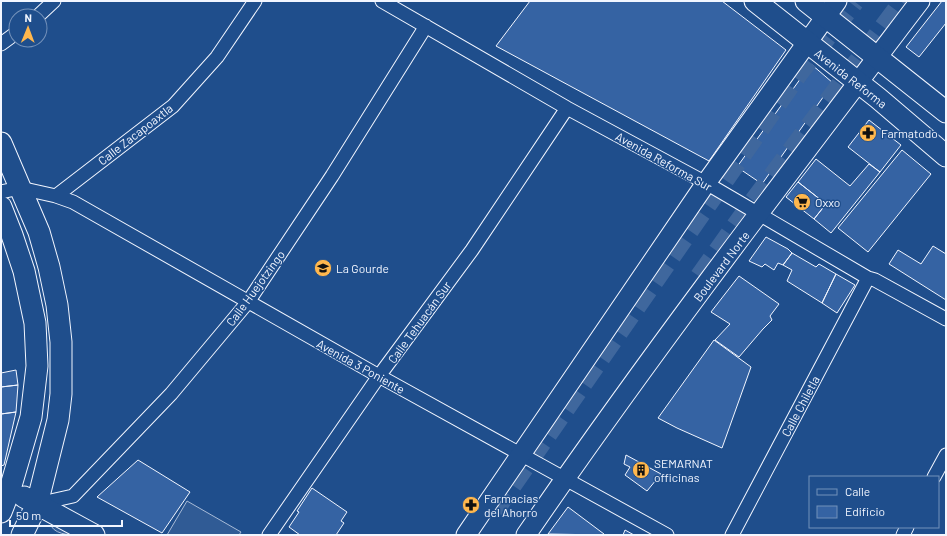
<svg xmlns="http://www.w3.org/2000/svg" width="947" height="536" font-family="Barlow,sans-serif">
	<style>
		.green { fill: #305b95; stroke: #a8bbd7 }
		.building { fill: #3563a3; stroke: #f2f6ff }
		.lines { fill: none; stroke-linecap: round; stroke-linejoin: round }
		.primary-tunnel { stroke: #3f679d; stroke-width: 21; stroke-dasharray: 21 10; stroke-linecap: butt }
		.street-casing { stroke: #f2f6ff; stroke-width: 15 }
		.secondary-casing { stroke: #f2f6ff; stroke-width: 21 }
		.primary-casing { stroke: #f2f6ff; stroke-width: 23 }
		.street { stroke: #1f4e8c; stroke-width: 13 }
		.secondary { stroke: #1f4e8c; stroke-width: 19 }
		.primary { stroke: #1f4e8c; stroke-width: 21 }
		.labels { text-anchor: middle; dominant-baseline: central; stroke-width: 3; stroke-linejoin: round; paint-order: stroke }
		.street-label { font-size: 12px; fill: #f2f6ff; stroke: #1f4e8c }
		.poi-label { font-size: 12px; fill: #f2f6ff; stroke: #1f4e8c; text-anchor: start }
	</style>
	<rect width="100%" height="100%" fill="#1f4e8c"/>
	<!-- green -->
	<path class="green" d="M187,501L241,532L239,535H167Z
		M52,523L84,535C74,535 57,536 51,526Z"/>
	<!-- building -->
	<path class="building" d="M530,1H722L786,50L709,161L496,46Z
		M942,1H946V23L919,57L906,47Z
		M811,64L833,83L762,184L737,167Z
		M869,120L901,145L880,172L848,147Z
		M902,150L931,174L868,252L838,228Z
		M816,159L850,186L869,164L880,172L831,233L814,219L826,204L798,182Z
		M798,182L826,204L814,219L786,197Z
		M766,237L788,249L792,253L783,265L778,263L774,270L765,264L762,267L749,261Z
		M933,246L946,254V300L889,264L898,250L921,264Z
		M792,253L816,267L819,264L836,274L822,303L787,281L792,270L783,265Z
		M836,274L855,285L837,313L822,303Z
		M739,276L779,304L770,316L772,320L763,329L739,357L715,340L730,324L711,312Z
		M714,340L751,367L722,448L677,428L658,418Z
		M16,370L18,385L1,387V373Z
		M18,385L16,412L1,414V387Z
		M16,412L4,465L1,466V414Z
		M626,455L661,474L647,491L625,475L630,467L624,464Z
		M138,460L190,492L162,533L97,497Z
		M312,488L347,512L341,521L344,523L336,535H300L289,527L299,512L297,511Z
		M568,507L604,534L603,535L548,534Z
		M625,530L634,535H623Z"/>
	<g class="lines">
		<!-- primary-tunnel -->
		<path class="primary-tunnel" d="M700,277L748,210L904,1
			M494,510L798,73L854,1"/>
		<defs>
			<path id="street" d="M382,1L567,108L706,183L868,278L875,280L946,319
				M38,16L54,1
				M1,44L16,33
				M1,192L20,188L56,196L173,106L217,57L255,1
				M56,196L73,202L379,376L667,535
				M934,477L946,455
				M37,504L73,496L171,394L248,302L332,176L426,26
				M269,535L379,376L472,250L567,108
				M732,535L868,278
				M903,535L907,527"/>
			<path id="secondary" d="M466,535L706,183L837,1
				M526,535C651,353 786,177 920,1"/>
			<path id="primary" d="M755,1L878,98L946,156
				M806,1L946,112
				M1,143L39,232L49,267L57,305L61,342V394L58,420L37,504L22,535
				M1,207L12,235L24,271L35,323L37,366L31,417L10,489L1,512
				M24,497L94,535"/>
		</defs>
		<!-- street casing -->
		<use href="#street" class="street-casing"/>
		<!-- secondary casing -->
		<use href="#secondary" class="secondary-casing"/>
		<!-- primary casing -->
		<use href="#primary" class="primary-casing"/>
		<!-- street -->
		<use href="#street" class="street"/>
		<!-- secondary -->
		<use href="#secondary" class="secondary"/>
		<!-- primary -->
		<use href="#primary" class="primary"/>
	</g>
	<!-- icons -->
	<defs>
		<symbol id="pharmacy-disc" viewBox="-11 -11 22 22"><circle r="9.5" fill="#ffb74d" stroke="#1f4e8c"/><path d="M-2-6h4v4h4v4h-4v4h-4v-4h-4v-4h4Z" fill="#111"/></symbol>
		<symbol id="supermarket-disc" viewBox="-11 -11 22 22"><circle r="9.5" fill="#ffb74d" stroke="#1f4e8c"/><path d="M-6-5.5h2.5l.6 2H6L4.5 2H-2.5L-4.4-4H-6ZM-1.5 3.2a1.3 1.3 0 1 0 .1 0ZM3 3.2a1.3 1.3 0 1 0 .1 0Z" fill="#111"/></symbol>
		<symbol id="school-disc" viewBox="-11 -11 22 22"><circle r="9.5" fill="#ffb74d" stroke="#1f4e8c"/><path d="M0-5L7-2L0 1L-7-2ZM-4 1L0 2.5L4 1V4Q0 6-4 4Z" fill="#111"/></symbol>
		<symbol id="building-disc" viewBox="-11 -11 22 22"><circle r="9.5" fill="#ffb74d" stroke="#1f4e8c"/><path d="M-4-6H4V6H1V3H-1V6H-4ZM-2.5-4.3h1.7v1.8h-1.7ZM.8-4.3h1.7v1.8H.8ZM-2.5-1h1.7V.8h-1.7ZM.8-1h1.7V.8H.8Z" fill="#111"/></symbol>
	</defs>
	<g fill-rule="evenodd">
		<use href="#pharmacy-disc" x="858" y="123" width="20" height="20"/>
		<use href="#supermarket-disc" x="792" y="192" width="20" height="20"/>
		<use href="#school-disc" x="313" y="258" width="20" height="20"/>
		<use href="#building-disc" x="631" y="460" width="20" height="20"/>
		<use href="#pharmacy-disc" x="461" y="495" width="20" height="20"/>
	</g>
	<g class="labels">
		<!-- street labels -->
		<g class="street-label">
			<text transform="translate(851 78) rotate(38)">Avenida Reforma</text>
			<text transform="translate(135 134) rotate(-38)">Calle Zacapoaxtla</text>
			<text transform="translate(664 161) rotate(29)">Avenida Reforma Sur</text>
			<text transform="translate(721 266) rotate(-53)">Boulevard Norte</text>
			<text transform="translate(255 288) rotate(-54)">Calle Huejotzingo</text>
			<text transform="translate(419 322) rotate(-54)">Calle Tehuacán Sur</text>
			<text transform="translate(361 366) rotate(29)">Avenida 3 Poniente</text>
			<text transform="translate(800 406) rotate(-62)">Calle Chiletla</text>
		</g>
		<!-- poi labels -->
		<g class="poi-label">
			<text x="881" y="133">Farmatodo</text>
			<text x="815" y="202">Oxxo</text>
			<text x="336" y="268">La Gourde</text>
			<text x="654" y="463">SEMARNAT<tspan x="654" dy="14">officinas</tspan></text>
			<text x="484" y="498">Farmacias<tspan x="484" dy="14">del Ahorro</tspan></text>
		</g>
	</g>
	<!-- border -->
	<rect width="947" height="536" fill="none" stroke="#f2f6ff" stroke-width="4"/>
	<!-- legend -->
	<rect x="809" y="476" width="130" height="52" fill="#1f4e8c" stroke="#7391ba"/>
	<rect x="817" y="489" width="20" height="6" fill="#1f4e8c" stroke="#7391ba"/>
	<text x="845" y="496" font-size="12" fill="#f2f6ff">Calle</text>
	<rect x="817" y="506" width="20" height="12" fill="#3563a3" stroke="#7391ba"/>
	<text x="845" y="516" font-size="12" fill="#f2f6ff">Edificio</text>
	<!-- north arrow -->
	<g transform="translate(28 28) rotate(1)"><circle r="19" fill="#1f4e8c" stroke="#7391ba"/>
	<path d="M0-3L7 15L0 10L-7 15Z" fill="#ffb74d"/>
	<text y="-6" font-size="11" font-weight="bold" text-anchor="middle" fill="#f2f6ff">N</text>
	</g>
	<!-- scale -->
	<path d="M10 520v6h112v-6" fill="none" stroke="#f2f6ff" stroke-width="2"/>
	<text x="16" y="520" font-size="12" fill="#f2f6ff" stroke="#1f4e8c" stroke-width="3" paint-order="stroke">50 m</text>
</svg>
